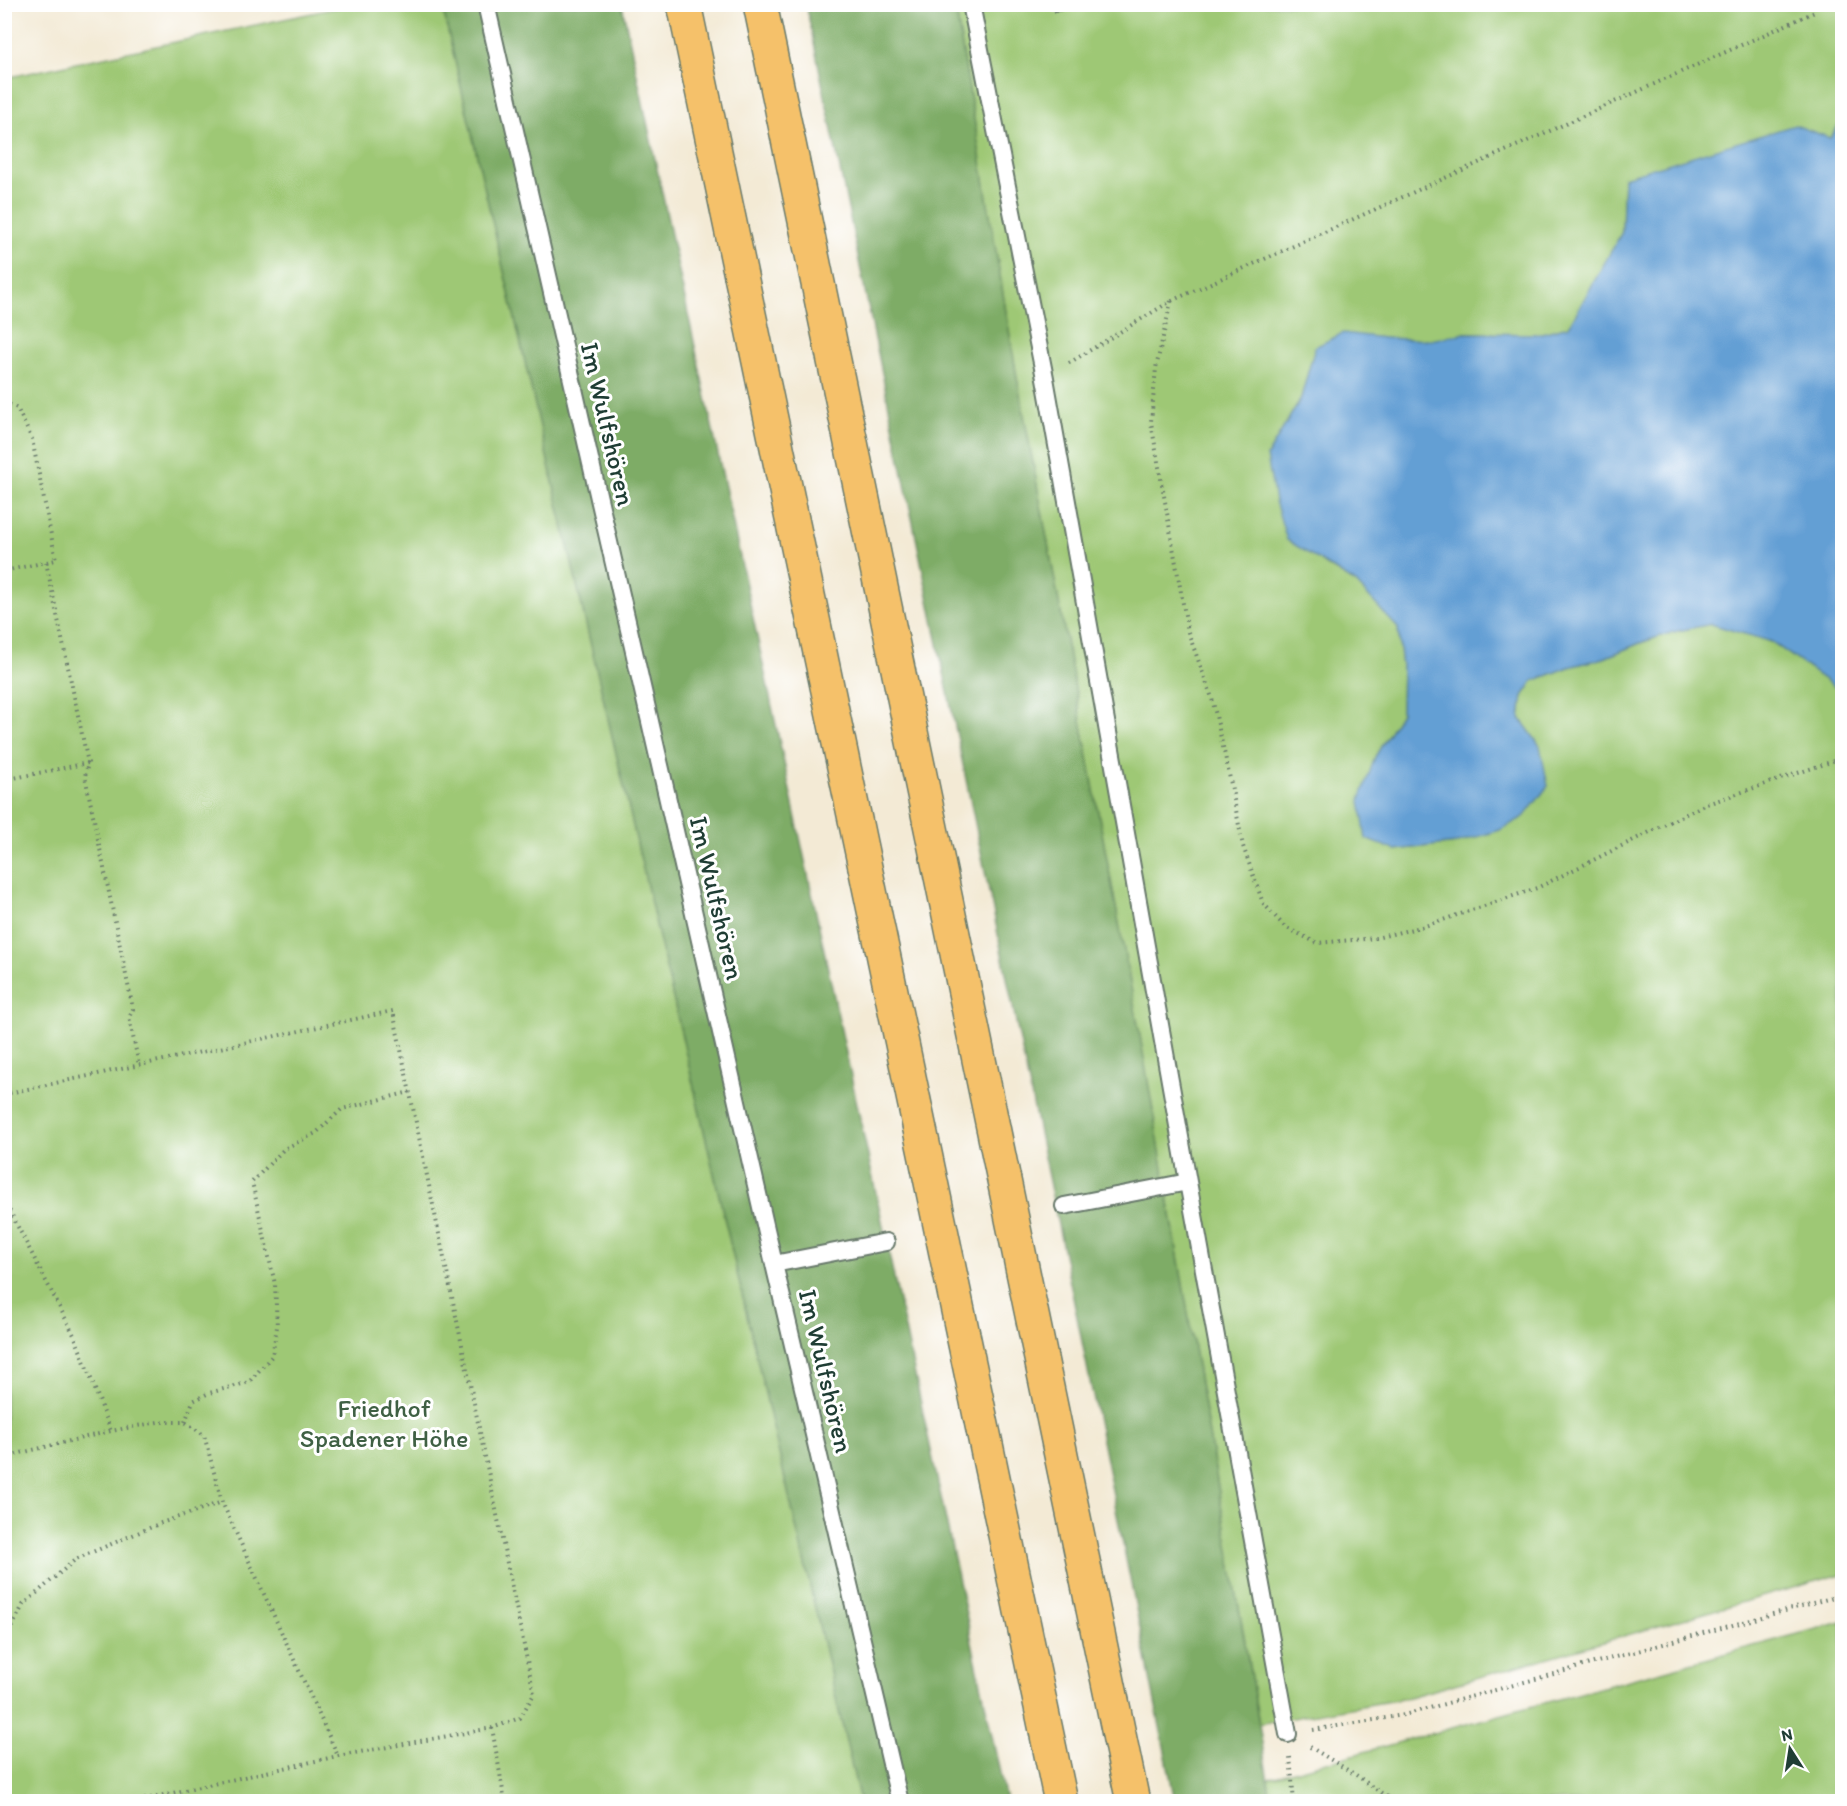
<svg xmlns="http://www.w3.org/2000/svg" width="1847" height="1806" font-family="Itim,sans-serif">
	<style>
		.green { fill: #9ec875; stroke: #5e8254; stroke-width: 1.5 }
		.forest { fill: #7eac66; stroke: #4e744d; stroke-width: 1.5 }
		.water { fill: #649fd4; stroke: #426e84; stroke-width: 1.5 }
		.building { fill: #cea7de }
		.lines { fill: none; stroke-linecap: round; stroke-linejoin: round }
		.service-casing { stroke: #697a6c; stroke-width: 20 }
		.motorway-casing { stroke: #697a6c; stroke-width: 36 }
		.path { stroke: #697a6c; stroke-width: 4; stroke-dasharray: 1.5 4.5; stroke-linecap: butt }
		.service { stroke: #fff; stroke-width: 16 }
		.motorway { stroke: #f5c16b; stroke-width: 33 }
		.labels { text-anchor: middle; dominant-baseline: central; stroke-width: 6; stroke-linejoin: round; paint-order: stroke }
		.street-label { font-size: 26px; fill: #1f3d34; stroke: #fff }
		.park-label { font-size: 26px; fill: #3f6044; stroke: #fff }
	</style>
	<rect width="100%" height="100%" fill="#fff"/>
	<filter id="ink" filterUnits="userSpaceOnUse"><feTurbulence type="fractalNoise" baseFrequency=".0167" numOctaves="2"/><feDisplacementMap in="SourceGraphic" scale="12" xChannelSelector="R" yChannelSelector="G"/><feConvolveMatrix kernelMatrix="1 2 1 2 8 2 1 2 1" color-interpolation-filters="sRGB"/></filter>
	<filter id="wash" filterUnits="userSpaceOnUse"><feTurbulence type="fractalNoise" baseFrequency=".008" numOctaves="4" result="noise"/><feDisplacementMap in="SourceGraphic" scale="24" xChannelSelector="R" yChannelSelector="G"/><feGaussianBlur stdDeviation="1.35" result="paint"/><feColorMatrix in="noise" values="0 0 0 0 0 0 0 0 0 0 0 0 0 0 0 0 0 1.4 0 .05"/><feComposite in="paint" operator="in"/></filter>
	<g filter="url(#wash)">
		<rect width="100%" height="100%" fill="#f3ead5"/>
		<!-- green -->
		<path class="green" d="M350,5H442L860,1801H5V78Z
			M955,5H1842V121L1830,138L1624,177L1622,232L1569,326L1538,334L1465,333L1431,340L1384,338L1343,334L1315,347L1301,398L1267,456L1321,562L1356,583L1398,628L1402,667L1401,713L1375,757L1395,850L1457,843L1500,830L1540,746L1520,718L1523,696L1533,681L1569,667L1604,658L1640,643L1673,632L1711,624L1772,642L1842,692V1574L1402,1699L1259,1724L1140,1036L1017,378Z
			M1842,1622V1801L1271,1802L1268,1778Z"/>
		<!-- forest -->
		<path class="forest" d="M442,5H622L1006,1801H860Z
			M806,5H955L1017,378L1140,1036L1259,1724L1271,1801H1175L1076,1312Z"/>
		<!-- water -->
		<path class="water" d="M1842,121V692L1772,642L1711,624L1673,632L1640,643L1604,658L1569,667L1533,681L1523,696L1520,718L1540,746L1548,786L1524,817L1500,830L1457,843L1395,850L1366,839L1360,800L1375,757L1401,713L1402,667L1398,628L1356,583L1287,540L1275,501L1267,456L1301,398L1315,347L1343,333L1384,338L1431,340L1465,333L1538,334L1569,326L1622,232L1624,177L1795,125L1830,138Z"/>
		<g id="blocks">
			<!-- building -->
			<path class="building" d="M1053,4H1084V5L1055,12Z"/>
		</g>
	</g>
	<g filter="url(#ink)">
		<use href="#blocks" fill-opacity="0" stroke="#697a6c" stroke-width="1.5"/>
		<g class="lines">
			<defs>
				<path id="service" d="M486,4L774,1264L900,1802
					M971,4L1045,378L1188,1182L1288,1734
					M1064,1206L1188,1182
					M774,1264L886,1242"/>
				<path id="motorway" d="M684,4L1061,1802
					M760,4L1133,1802"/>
			</defs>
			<!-- service casing -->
			<use href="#service" class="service-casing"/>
			<!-- motorway casing -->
			<use href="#motorway" class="motorway-casing"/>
			<!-- path -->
			<path class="path" d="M1171,301L1156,368L1151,422L1188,632L1212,698L1228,769L1243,846L1263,903L1285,927L1317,943L1376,938L1425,926L1537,888L1704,805L1842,758
				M1069,363L1171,301L1817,11
				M4,402L17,408L32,439L56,560L4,571
				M46,562L88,763L85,776L133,1009L129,1017L139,1065
				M4,780L88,763
				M4,1094L393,1011L534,1694L520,1718L492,1728L338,1756L132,1802
				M4,1200L75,1337L111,1431
				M185,1422L193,1401L209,1393L249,1382L272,1356L277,1327L275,1284L252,1182L284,1149L316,1133L342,1109L410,1092
				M4,1457L111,1431L158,1422H185L204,1435L222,1502L338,1756
				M4,1643L23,1605L76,1559L161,1523L222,1502
				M492,1728L505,1802
				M1313,1730L1404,1715L1842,1595
				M1310,1747L1356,1775L1394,1802
				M1290,1757L1294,1802"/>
			<!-- service -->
			<use href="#service" class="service"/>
			<!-- motorway -->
			<use href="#motorway" class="motorway"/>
		</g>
	</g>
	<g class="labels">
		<!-- street labels -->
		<g class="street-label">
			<text transform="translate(608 424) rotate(77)">Im Wulfshören</text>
			<text transform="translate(717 898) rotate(77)">Im Wulfshören</text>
			<text transform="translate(826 1371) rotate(77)">Im Wulfshören</text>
		</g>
		<!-- park labels -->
		<g class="park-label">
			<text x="384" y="1408">Friedhof<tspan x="384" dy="30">Spadener Höhe</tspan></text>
		</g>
	</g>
	<!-- margin -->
	<rect width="1847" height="1806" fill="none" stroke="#fff" stroke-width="24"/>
	<!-- north arrow -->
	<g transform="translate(1790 1749) rotate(348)" stroke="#ffffff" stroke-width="4.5" paint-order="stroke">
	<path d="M0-4.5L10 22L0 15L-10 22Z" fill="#1f3d34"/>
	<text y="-9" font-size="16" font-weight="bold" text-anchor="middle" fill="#1f3d34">N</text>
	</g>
</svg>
